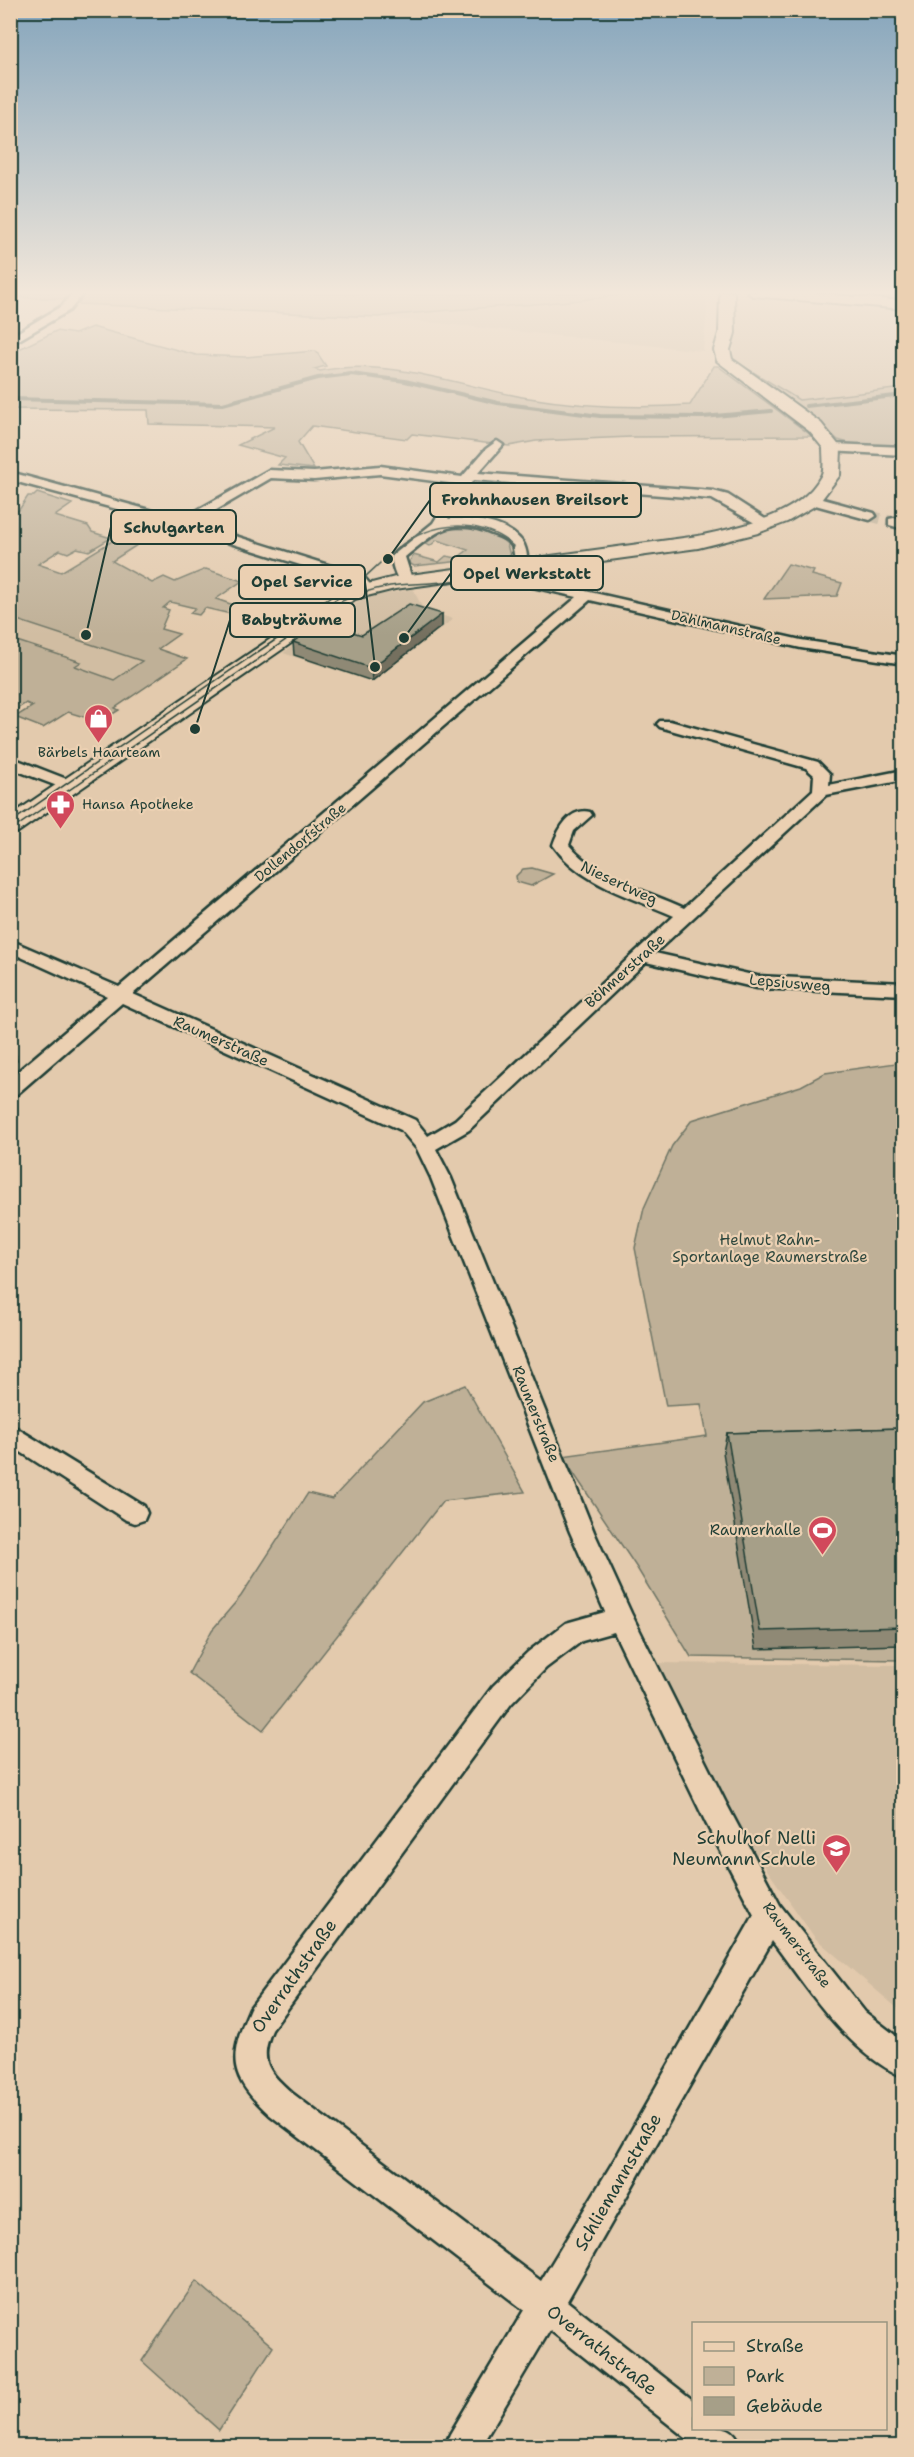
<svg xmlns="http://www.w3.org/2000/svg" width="914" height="2457" font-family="'Shantell Sans',sans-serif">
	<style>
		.built { fill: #d1bda2 }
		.green { fill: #bfb097; stroke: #6f7666; stroke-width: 1.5 }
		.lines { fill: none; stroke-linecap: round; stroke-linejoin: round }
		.stream { stroke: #636e5e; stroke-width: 4 }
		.minor-tunnel { stroke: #bcae95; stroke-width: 11; stroke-dasharray: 11 6; stroke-linecap: butt }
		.minor-casing { stroke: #1f3d34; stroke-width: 5 }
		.tertiary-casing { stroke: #1f3d34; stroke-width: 4 }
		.secondary-casing { stroke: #1f3d34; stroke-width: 4 }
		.minor { fill: #ebd0b2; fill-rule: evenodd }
		.tertiary { fill: #ebd0b2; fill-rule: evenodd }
		.secondary { fill: #ebd0b2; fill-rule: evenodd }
		.tram { stroke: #1f3d34; stroke-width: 1.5 }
		.wall { fill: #8f8975; stroke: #1f3d34; stroke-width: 1.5 }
		.shaded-wall { fill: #746f5f; stroke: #1f3d34; stroke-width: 1.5 }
		.building { fill: #a69f88; stroke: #1f3d34; stroke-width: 1.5 }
		.labels { text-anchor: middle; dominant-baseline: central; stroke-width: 4.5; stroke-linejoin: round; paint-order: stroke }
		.far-street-label { font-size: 14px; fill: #1f3d34; stroke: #ebd0b2 }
		.far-poi-label { font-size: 14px; fill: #1f3d34; stroke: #ebd0b2 }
		.street-label { font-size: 15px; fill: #1f3d34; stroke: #ebd0b2 }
		.park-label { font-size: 15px; fill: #2f483e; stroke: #ebd0b2 }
		.poi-label { font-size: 15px; fill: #1f3d34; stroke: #ebd0b2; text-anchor: end }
		.near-poi-label { font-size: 18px; fill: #1f3d34; stroke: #ebd0b2; text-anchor: end }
		.near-street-label { font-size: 18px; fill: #1f3d34; stroke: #ebd0b2 }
		.leader { fill: none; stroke: #1f3d34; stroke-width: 2 }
		.callout-dot { fill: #1f3d34; stroke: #ebd0b2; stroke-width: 2 }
		.callout { fill: #ebd0b2; stroke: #1f3d34; stroke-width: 2 }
		.callout-label { font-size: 16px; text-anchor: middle; font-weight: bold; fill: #1f3d34 }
	</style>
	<rect width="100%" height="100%" fill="#e3caad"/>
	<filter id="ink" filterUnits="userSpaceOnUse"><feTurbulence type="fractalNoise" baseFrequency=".0167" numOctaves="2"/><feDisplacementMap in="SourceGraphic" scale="12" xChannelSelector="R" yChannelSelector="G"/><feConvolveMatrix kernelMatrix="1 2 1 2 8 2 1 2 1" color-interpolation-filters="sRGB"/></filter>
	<g filter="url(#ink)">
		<!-- built -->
		<path class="built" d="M639,292H705L707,310L703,351L378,317L425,311L559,303Z
			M740,293L903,307V388L799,400L740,364L734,357V299Z
			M413,589L423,609L453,619L372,682L283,653L345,607L372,596Z
			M11,616L157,652L60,715L27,703L11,713Z
			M645,1663L903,1665V2013L815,1938L725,1810Z"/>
		<!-- green -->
		<path class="green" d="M11,292H72L68,299L11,297Z
			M86,292L414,295L639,292C552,307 465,306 378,317L78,304Z
			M813,292H903V302L814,295Z
			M92,327L196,355L245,357L316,351L326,366L314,369L320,371C384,357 458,385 522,397C576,406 635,409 690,405L714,366H718L812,436L631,437L536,441L509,446L412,434L407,439L312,426L298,442L314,469L278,465L285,458L238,445L275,427L149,424L148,410L11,409V353L56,331L75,334Z
			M733,364H740L799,400L903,388V449L849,443L838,440L825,428Z
			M37,493L72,504L55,516L88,526L92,532L111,538L89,551L77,548L68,553L60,550L38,564L61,572L122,535L138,540L147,535L151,536L112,561L152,583L164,577L175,582L206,569L242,581L216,599L245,609L235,615L205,608L199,615L190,613L195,608L170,602L163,608L169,610L161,629L179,634L158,649L187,659L115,708L119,710L106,718L92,713L84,717L68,712L43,728L15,717L33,706L26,703L11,713V639L81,662L75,666L114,680L142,661L11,618V515L19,510L28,496H34Z
			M445,529C466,528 491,528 507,544L510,556L414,566L409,563L413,555L439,562L446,556L457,558L468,550L437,540L430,546L425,544Z
			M788,564L814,571L812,575L842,583L837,596L764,599Z
			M532,868L553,874L531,886L517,882L516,876L523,869Z
			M903,1062V1660L691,1657L637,1568L562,1456L707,1436L701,1404L666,1406L635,1248L644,1208L672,1146L692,1120L801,1086L825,1073Z
			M465,1385L525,1492L443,1501L263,1730L189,1673L212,1630L241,1596L308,1493L332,1499L423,1402Z
			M196,2281L273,2347L219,2430L142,2361Z"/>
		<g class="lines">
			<!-- stream -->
			<path class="stream" d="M10,399L223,404L318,378L351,374L405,381L498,403L600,416L703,417L771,411
				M806,406L904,395"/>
			<!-- minor-tunnel -->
			<path class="minor-tunnel" d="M870,516L894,522"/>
			<defs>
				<path id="minor" d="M73,292H84L70,310L10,345V337L62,306Z
					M497,441L503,445L478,473L713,491L728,495L773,524L772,527H762L712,499L473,480L448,519C470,517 509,522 523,543C527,549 527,559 529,566L527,569H517C514,562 515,553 512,546C509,540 498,536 492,534C451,515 435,533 405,557L413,582L406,586C397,583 391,565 392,556L433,523L457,484L380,474L314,480L271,478L194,523L363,576L374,589L367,593L362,592L353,582L329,574L150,518L10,480V472L182,519L269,470L314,472L380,466L462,477L486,449Z
					M832,444L904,447V455L828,451V445Z
					M812,496L874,513L876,516L870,520L808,503V497Z
					M894,518L904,521V529L889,525V519Z
					M484,568L801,640L904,656V664L801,648L590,600L133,994L415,1120L428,1136L455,1120L674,916C632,897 581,885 553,845C558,830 570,807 590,812L592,815L574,831L569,845C597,879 645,890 684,908L813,790L814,775L806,768L660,727L657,724L660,721H670L818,762L830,774L829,785L904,770V780L826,795L655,953L757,976L904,983V995L757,988L646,962L469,1130L436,1149L451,1178L594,1532L631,1613L726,1803L780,1905L865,2012L904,2042V2077C848,2054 807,1987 772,1941L567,2301L694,2401V2428C716,2428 733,2421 741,2446H696L550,2330L481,2446H445L450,2434L524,2310L270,2115C228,2076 228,2059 250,2008L493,1686L528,1652L566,1623L605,1612L570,1532L431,1178L417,1149L401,1130L122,1003L17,1094L10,1095V1078L107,996L10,952V940L119,987L577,597L479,575L477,572ZM614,1632L706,1823L754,1915L619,2152L541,2281L292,2093C269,2072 258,2062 272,2030L511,1704L546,1668L582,1641Z
					M10,757L77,783L79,786L71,791L65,789L10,768Z
					M10,1424L144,1506L147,1513L144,1520L135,1523L126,1520L10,1445Z"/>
				<path id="tertiary" d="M747,292H800L904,301V309L753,296Z"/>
				<path id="secondary" d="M720,292H734L735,333L730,350L732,359L821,423L841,448L840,475L818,504L787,522L758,533L698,548L395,589L355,599L18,832L10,834V816L341,591L395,577L698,536C739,527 799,517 821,476C825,469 823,457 823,448L809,431L717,361L714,350L719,333Z"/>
			</defs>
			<!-- minor casing -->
			<use href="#minor" class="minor-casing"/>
			<!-- tertiary casing -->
			<use href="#tertiary" class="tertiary-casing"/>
			<!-- secondary casing -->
			<use href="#secondary" class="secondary-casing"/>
			<!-- minor -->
			<use href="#minor" class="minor"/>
			<!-- tertiary -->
			<use href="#tertiary" class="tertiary"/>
			<!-- secondary -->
			<use href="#secondary" class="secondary"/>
			<!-- tram -->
			<path class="tram" d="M10,823C121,746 232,668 344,594C372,575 392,545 423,533C453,521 489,524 513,546C505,588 424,581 390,586C374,589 357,594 342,601L10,831"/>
		</g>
		<!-- wall -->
		<path class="wall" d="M442,614V626L372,681L294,655L293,642L362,635Z
			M903,1428V1645L756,1649L723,1452L727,1433Z"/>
		<!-- shaded-wall -->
		<path class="shaded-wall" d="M442,614V626L372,681L371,668Z
			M16,1056L17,1061L10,1067V1060Z"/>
		<!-- building -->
		<path class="building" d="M409,604L442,614L371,668L293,642L321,622L362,635Z
			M10,1054L16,1056L10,1060Z
			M903,1428V1627L760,1631L727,1433Z"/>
	</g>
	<!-- sky -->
	<linearGradient id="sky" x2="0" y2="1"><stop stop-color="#85a5bc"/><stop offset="0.46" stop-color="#f2e7da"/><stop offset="1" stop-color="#f2e7da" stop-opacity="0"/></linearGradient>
	<rect width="914" height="636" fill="url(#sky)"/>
	<!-- icons -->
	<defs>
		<symbol id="shop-pin" viewBox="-11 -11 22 30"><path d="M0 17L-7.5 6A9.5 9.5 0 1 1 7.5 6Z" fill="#d1495b" stroke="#ebd0b2"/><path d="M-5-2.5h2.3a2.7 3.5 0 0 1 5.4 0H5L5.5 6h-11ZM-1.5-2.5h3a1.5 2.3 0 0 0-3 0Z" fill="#fff"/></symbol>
		<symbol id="pharmacy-pin" viewBox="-11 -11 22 30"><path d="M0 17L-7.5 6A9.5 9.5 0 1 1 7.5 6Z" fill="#d1495b" stroke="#ebd0b2"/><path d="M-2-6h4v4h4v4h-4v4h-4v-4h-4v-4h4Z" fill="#fff"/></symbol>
		<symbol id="stadium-pin" viewBox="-11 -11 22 30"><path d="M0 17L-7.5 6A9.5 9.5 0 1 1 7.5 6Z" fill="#d1495b" stroke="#ebd0b2"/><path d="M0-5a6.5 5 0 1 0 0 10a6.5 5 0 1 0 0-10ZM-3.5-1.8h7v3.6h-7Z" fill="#fff"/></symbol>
		<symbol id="school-pin" viewBox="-11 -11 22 30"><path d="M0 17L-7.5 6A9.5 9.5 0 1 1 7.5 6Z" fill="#d1495b" stroke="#ebd0b2"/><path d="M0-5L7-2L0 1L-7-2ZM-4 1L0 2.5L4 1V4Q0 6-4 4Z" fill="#fff"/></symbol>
	</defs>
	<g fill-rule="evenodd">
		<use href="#shop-pin" x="82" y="702" width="33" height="45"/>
		<use href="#pharmacy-pin" x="44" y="788" width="33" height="45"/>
		<use href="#stadium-pin" x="806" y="1514" width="33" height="45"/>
		<use href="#school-pin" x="820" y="1832" width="33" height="45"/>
	</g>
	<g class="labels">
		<!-- far-street labels -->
		<g class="far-street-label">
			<text transform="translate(726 627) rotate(13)">Dahlmannstraße</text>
			<text transform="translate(300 842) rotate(-40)">Dollendorfstraße</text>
		</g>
		<!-- far-poi labels -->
		<g class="far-poi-label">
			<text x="99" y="752">Bärbels Haarteam</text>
			<text x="82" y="804" text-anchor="start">Hansa Apotheke</text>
		</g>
		<!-- street labels -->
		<g class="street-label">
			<text transform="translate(619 883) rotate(25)">Niesertweg</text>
			<text transform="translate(625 971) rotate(-42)">Böhmerstraße</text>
			<text transform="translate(790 983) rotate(5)">Lepsiusweg</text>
			<text transform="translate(221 1041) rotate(24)">Raumerstraße</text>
			<text transform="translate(536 1414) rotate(68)">Raumerstraße</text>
			<text transform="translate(797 1945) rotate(53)">Raumerstraße</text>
		</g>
		<!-- park labels -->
		<g class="park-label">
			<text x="770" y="1240">Helmut Rahn-<tspan x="770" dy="17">Sportanlage Raumerstraße</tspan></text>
		</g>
		<!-- poi labels -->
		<g class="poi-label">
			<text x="801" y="1530">Raumerhalle</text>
		</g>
		<!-- near-poi labels -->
		<g class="near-poi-label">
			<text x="816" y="1838">Schulhof Nelli<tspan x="816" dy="21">Neumann Schule</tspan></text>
		</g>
		<!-- near-street labels -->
		<g class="near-street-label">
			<text transform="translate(294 1976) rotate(-55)">Overrathstraße</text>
			<text transform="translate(618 2182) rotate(-60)">Schliemannstraße</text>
			<text transform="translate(602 2350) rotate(38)">Overrathstraße</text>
		</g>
	</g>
	<!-- callouts -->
	<path class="leader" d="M388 559L430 500M86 635L111 527M404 638L451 573M375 667L365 582M195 729L230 620"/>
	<g class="callout-dot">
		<circle cx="388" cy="559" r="6"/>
		<circle cx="86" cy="635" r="6"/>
		<circle cx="404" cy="638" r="6"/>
		<circle cx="375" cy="667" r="6"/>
		<circle cx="195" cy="729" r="6"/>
	</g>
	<g class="callout">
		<rect x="430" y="483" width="211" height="34" rx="6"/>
		<rect x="111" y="510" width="125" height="34" rx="6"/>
		<rect x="451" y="556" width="152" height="34" rx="6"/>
		<rect x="239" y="565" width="126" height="34" rx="6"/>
		<rect x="230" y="603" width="125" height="34" rx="6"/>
	</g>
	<g class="callout-label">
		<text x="535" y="505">Frohnhausen Breilsort</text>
		<text x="174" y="533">Schulgarten</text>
		<text x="527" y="579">Opel Werkstatt</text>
		<text x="302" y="587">Opel Service</text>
		<text x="292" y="625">Babyträume</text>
	</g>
	<!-- margin -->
	<rect width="914" height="2457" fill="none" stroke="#ebd0b2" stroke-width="36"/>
	<rect x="18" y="18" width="878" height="2421" fill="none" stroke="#1f3d34" stroke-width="2" filter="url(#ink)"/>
	<!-- legend -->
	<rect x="692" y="2322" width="195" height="108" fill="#ebd0b2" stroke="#999580" stroke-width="1.5"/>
	<rect x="704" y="2342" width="30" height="9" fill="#ebd0b2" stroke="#999580" stroke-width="1.5"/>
	<text x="746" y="2352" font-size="18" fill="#1f3d34">Straße</text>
	<rect x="704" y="2367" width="30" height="18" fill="#bfb097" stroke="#999580" stroke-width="1.5"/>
	<text x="746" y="2382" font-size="18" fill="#1f3d34">Park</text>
	<rect x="704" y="2397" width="30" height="18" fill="#a69f88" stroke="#999580" stroke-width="1.5"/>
	<text x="746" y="2412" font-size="18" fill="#1f3d34">Gebäude</text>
</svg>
